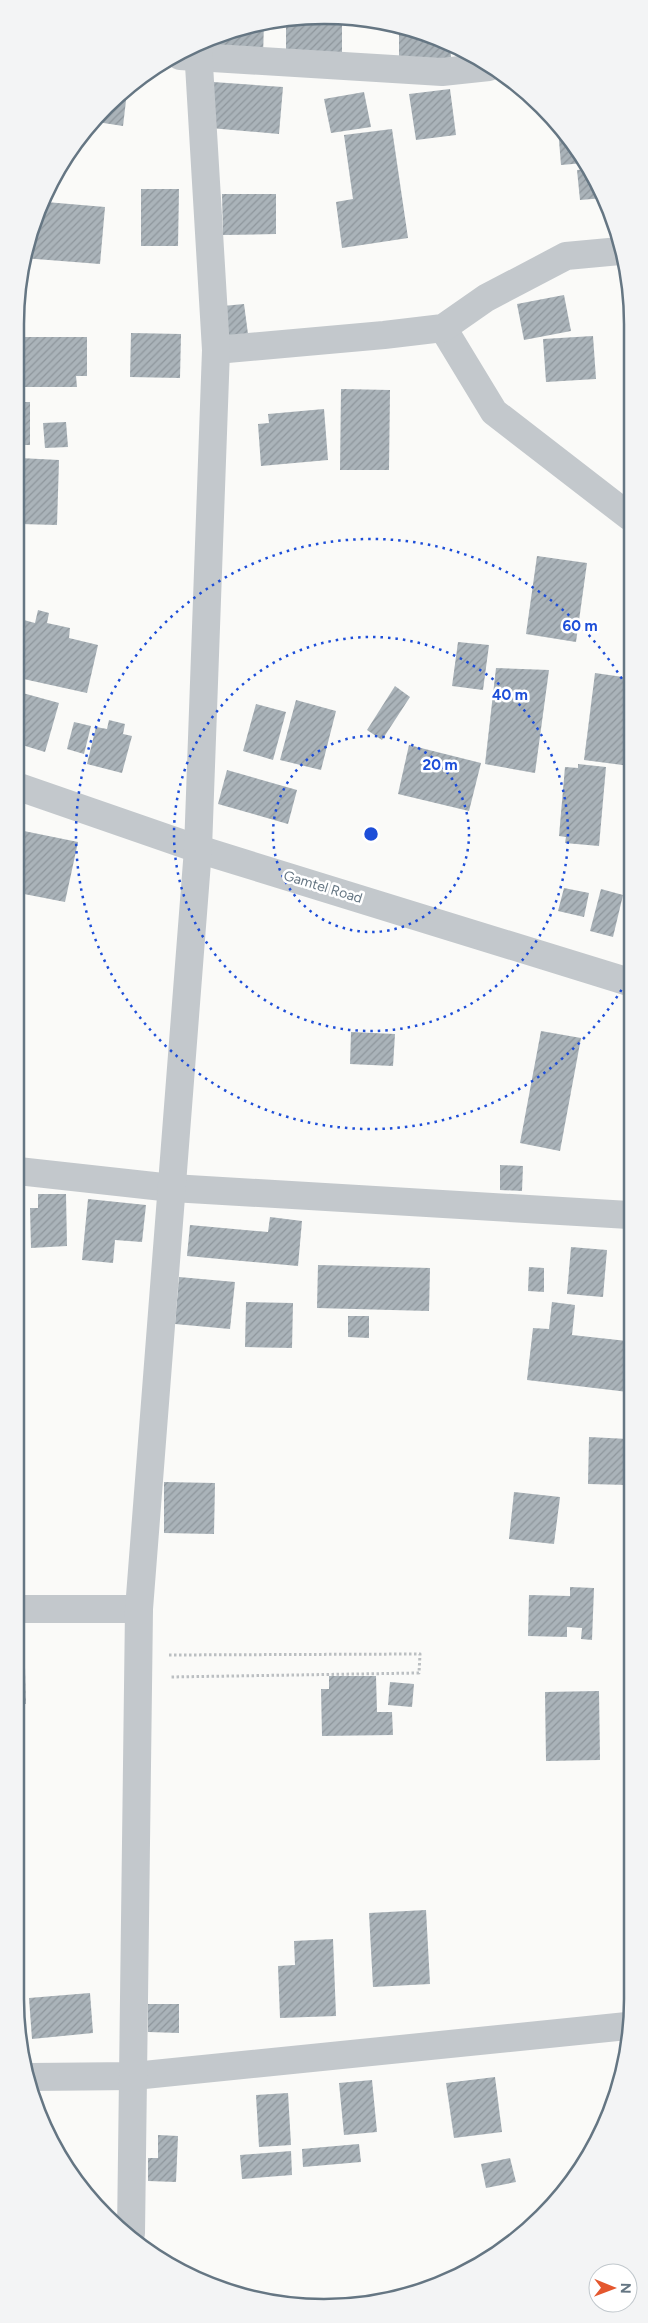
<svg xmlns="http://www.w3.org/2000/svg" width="648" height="2323" viewBox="0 0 648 2323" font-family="Figtree,sans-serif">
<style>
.building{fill:url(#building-hatch)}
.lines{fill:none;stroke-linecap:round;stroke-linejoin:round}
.path{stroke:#bbbfc2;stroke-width:3;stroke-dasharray:2.5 2.5;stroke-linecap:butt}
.minor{stroke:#c3c8cc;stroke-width:28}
.ring{fill:none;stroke:#1d4ed8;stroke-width:2.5;stroke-dasharray:2.5 5}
.labels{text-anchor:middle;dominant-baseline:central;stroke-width:5;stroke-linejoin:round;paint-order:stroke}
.street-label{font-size:14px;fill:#657683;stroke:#fff}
.rim{fill:none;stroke:#657683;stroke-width:2.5}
.centre{fill:#1d4ed8;stroke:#fff;stroke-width:2.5}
.ring-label{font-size:15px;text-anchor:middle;font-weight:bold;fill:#1d4ed8;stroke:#fff;stroke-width:5;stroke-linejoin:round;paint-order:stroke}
</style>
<defs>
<pattern id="building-hatch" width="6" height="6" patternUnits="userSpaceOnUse" patternTransform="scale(1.25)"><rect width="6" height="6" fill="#aab3b9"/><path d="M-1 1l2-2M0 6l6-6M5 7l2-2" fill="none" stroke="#8e969c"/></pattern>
</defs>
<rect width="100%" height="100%" fill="#fafaf8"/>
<g class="building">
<path d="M264,21l-1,36 -48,-2 1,-14z"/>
<path d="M286,21h56v40l-56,-1z"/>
<path d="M399,26l51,17 1,15 -52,1z"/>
<path d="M213,82l70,5 -4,47 -69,-6z"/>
<path d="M450,89l6,46 -40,5 -7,-46z"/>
<path d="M127,92l-4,34 -26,-4z"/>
<path d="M364,92l7,35 -40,6 -7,-34z"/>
<path d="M558,128l11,14 15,21 -23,2z"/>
<path d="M392,129l16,109 -66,10 -6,-46 17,-3 -9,-64z"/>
<path d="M588,169l13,19 3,10 -24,2 -3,-30z"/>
<path d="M141,189h38l-1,57h-37z"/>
<path d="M222,194h54v40l-53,1z"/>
<path d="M46,202l59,5 -5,57 -77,-6z"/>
<path d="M564,295l7,36 -47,9 -7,-36z"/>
<path d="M244,304l4,30 -22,2 -3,-30z"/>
<path d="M131,333l50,1 -1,44 -50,-1z"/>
<path d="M593,336l3,43 -50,3 -3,-43z"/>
<path d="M21,337h66v39h-11l1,11h-57z"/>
<path d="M341,389l49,1 -1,80h-49z"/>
<rect x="20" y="402" width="10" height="43"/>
<path d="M324,409l4,51 -67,6 -3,-42 11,-1 -1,-9z"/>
<path d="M66,422l2,25 -23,1 -2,-25z"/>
<path d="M20,458l39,2 -2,65 -37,-1z"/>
<path d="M537,556l50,7 -11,79 -50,-8z"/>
<path d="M38,610l11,3 -2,10 23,5 -1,10 29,7 -11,48 -68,-15 1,-59 15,4z"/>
<path d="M458,642l31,3 -6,45 -31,-4z"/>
<path d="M496,668l53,2 -14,103 -50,-9z"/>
<path d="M595,673l35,5v88l-46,-6z"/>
<path d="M395,686l15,11 -28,43 -15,-10z"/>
<path d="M19,692l40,11 -14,49 -26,-8z"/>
<path d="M296,700l40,11 -15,59 -41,-10z"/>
<path d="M256,704l30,8 -13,48 -30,-9z"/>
<path d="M109,720l16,4 -2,10 9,2 -10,37 -35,-9 9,-37 11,2z"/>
<path d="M74,722l17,4 -7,28 -17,-5z"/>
<path d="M409,745l72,18 -12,48 -71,-17z"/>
<path d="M578,764l28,3 -7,79 -34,-3 1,-6 -7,-1 6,-69 13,1z"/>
<path d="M227,770l70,20 -9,34 -70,-20z"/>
<path d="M19,830l59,12 -13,60 -46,-9z"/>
<path d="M564,888l25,5 -5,24 -26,-6z"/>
<path d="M601,889l22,6 -10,42 -23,-6z"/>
<path d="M19,898l6,1 -2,22h-4z"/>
<path d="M541,1031l40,7 -21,113 -40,-8z"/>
<path d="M351,1032l44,2 -2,32 -43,-2z"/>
<path d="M500,1165l23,1 -1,25 -22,-1z"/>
<path d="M38,1194h28l1,52 -36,2 -1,-40h8z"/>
<path d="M88,1199l58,6 -4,37 -27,-2 -2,23 -31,-3z"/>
<path d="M270,1217l32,4 -4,45 -111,-10 3,-31 78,7z"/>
<path d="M571,1247l36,3 -4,47 -36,-3z"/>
<path d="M318,1265l112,3 -1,43 -112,-3z"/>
<path d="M529,1267l15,1v24l-16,-1z"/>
<path d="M179,1277l56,5 -5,47 -55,-5z"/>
<path d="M246,1302l47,1 -1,45 -47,-1z"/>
<path d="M552,1302l23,3 -3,30 55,6 1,51 -101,-12 6,-52 16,1z"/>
<path d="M348,1316h21v22l-21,-1z"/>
<path d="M589,1437l39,2v46l-40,-1z"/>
<path d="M164,1482l51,1 -1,51 -50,-1z"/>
<path d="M514,1492l46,5 -6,47 -45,-5z"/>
<path d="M570,1587l24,1 -2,52 -11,-1 1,-11 -15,-1v10l-39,-1 1,-41 41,1z"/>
<path d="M16,1631h8l2,73h-10z"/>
<path d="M329,1676h47l1,36h15l1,23 -71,1 -1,-47h8z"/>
<path d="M390,1682l24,2 -2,23 -24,-2z"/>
<path d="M599,1691l1,69 -54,1 -1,-69z"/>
<path d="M426,1910l4,74 -57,3 -4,-74z"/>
<path d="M333,1939l3,77 -56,2 -2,-52 17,-1 -1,-24z"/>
<path d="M90,1993l3,40 -61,6 -3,-41z"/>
<path d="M148,2004h31v29l-31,-1z"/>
<path d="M495,2077l7,55 -48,6 -8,-55z"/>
<path d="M372,2080l5,52 -33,3 -5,-52z"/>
<path d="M288,2093l3,52 -32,2 -3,-52z"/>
<path d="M158,2135l20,1 -2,46 -28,-1v-23h10z"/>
<path d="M359,2144l2,18 -58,5 -1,-18z"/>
<path d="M291,2151l1,24 -50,4 -2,-24z"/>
<path d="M510,2158l6,24 -30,6 -5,-24z"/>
</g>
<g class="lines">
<path class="path" d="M169,1655l251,-1 -1,19 -249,4"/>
<g class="minor">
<path d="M180,56l262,16 47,-5"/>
<path d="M443,328l51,84 136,105"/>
<path d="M216,350l168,-15 59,-7 43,-30 80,-42 54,-5"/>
<path d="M19,787l179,62 431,133"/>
<path d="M18,1171l154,17 457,27"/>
<path d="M16,1609h123"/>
<path d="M30,2077l104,-1 493,-50"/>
<path d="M131,2233l8,-624 59,-760 18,-499 -18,-302"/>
</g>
</g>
<g class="ring">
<circle cx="371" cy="834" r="98"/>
<circle cx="371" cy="834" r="197"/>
<path d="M629 977A295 295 0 1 1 629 691"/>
</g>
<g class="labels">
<g class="street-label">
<text transform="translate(323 887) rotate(17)">Gamtel Road</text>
</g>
</g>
<path d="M0 0H648V2323H0ZM324 24H324A300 300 0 0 1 624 324V1999A300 300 0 0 1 324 2299H324A300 300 0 0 1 24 1999V324A300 300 0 0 1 324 24Z" fill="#f3f4f5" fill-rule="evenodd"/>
<path class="rim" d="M324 24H324A300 300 0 0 1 624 324V1999A300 300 0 0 1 324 2299H324A300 300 0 0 1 24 1999V324A300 300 0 0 1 324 24Z"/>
<circle cx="371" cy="834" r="8" class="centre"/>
<g class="ring-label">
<text x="580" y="631">60 m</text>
<text x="510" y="700">40 m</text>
<text x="440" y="770">20 m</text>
</g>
<g transform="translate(613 2288) rotate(91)"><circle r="24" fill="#ffffff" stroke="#c1c8cd"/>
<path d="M0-4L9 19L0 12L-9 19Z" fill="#e4572e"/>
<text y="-8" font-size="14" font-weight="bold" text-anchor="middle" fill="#657683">N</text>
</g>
</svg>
